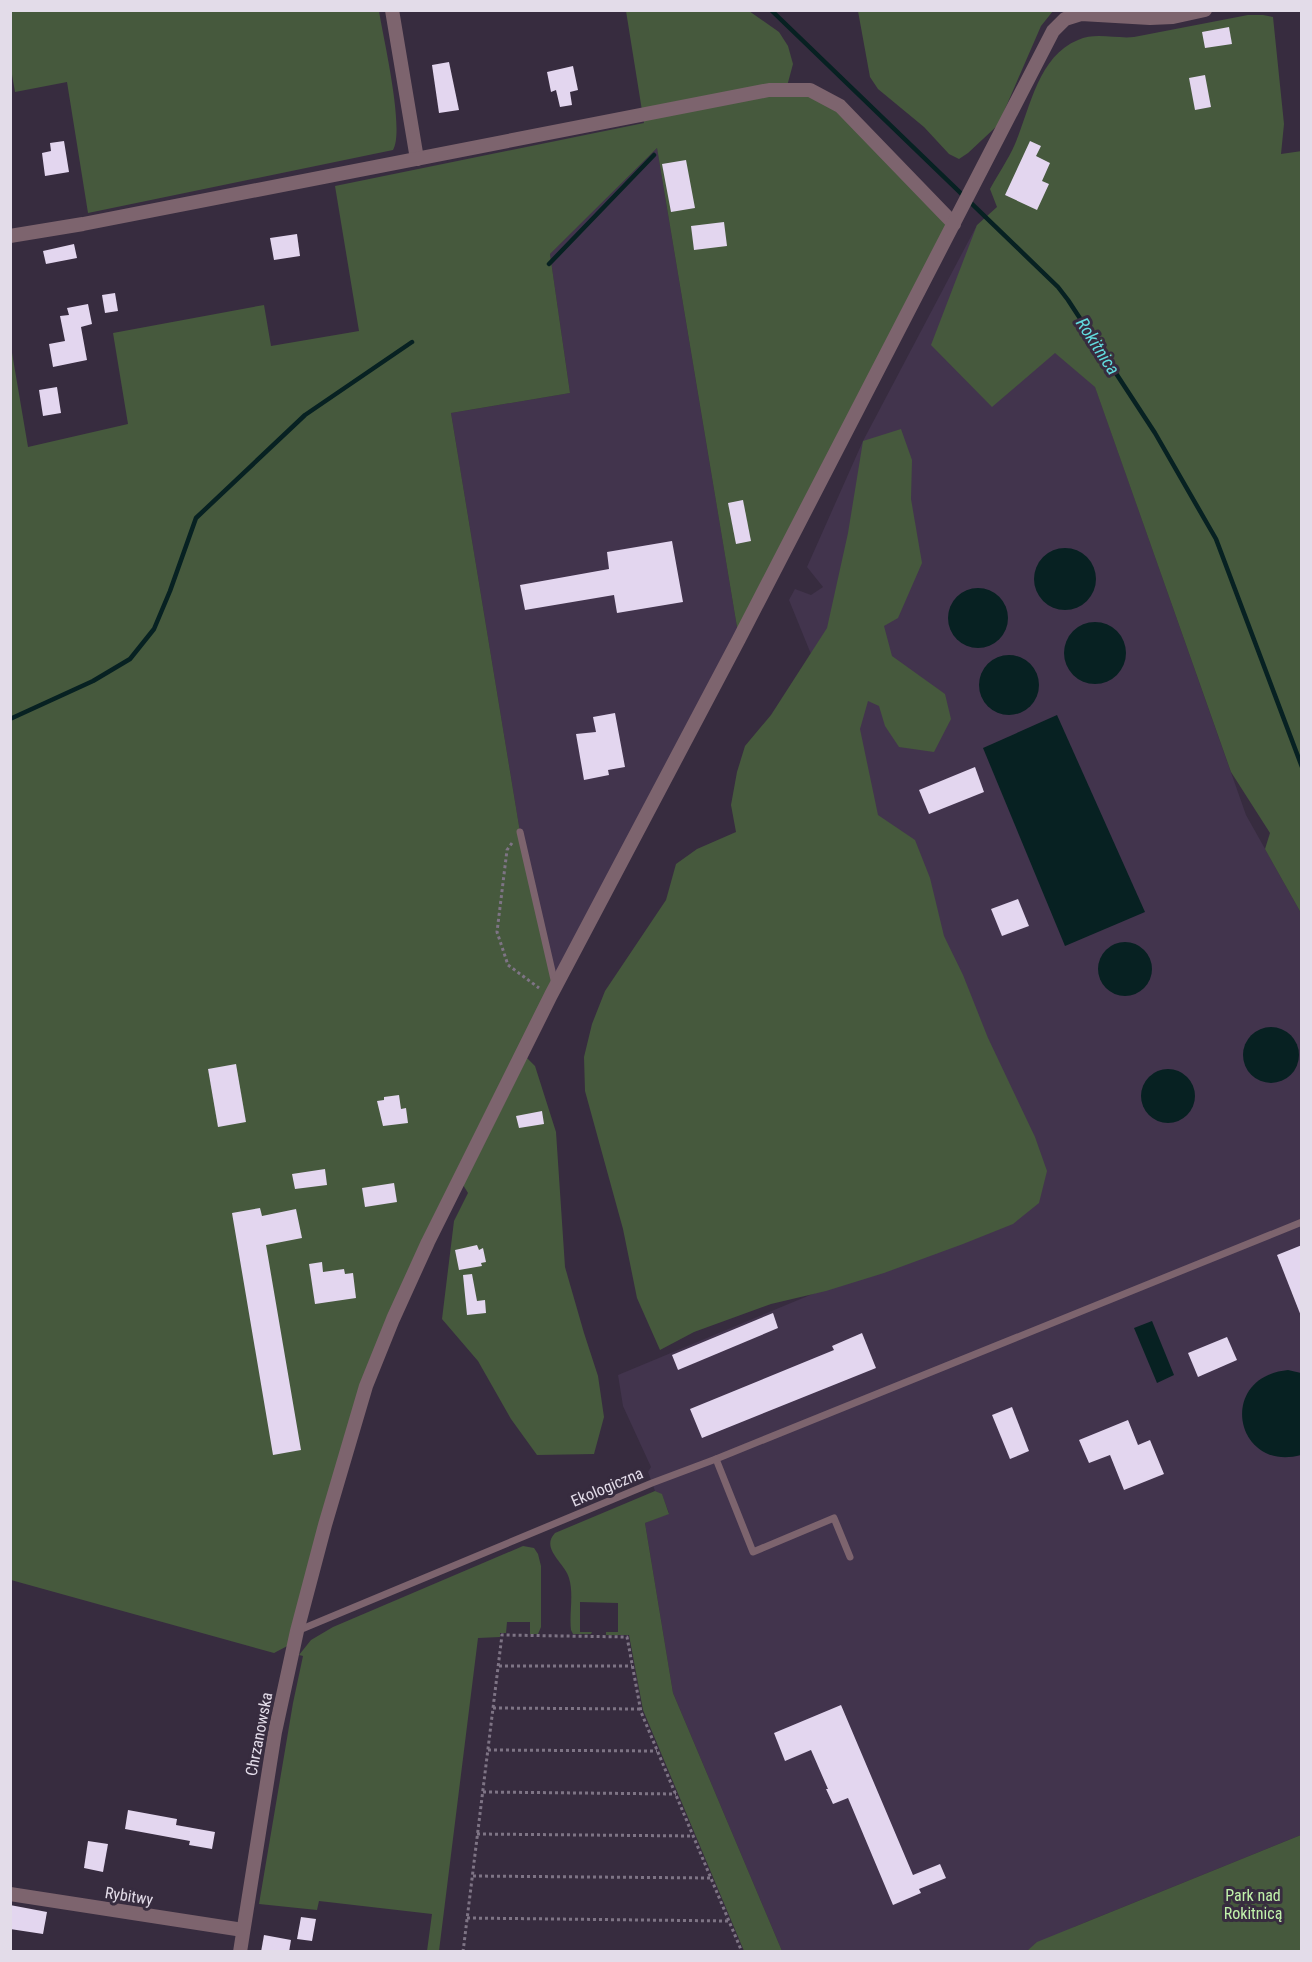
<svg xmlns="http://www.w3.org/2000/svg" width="1312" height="1962" viewBox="0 0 1312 1962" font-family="'Roboto Condensed',sans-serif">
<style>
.built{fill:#42344d}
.green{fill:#46593d}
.water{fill:#072122}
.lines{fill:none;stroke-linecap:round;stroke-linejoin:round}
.stream{stroke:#072122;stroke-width:4.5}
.building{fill:#e3d6ef}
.path{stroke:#7e7485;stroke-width:3;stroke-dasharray:3 3;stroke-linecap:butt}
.service{stroke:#7d646e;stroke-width:7}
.minor{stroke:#7d646e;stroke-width:14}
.labels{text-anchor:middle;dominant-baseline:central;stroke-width:6;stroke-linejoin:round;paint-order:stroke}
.street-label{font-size:16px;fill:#e3dce9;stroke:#372c3f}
.park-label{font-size:16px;fill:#c1f2ab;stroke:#372c3f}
.water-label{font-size:18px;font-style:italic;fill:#62dbde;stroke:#372c3f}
</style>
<rect width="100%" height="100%" fill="#372c3f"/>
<g class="built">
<path d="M657,148l82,491 -184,347 -35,-154 -69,-419 119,-20 -20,-139z"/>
<path d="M977,225l95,96 174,494 55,98v922l-227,92 -42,24h-250l-109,-258 -28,-170 24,-10 -7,-18 -7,-4 -7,-19 3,-5 -28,-61 -5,-31 416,-173 -245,-602 6,-11 16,6 12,-8 -16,-20 56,-126z"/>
</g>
<g class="green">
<path d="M10,11h369c4,26 26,119 14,139l-305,63 -21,-131 -52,10 -5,-29z"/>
<path d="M626,11h123l30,21 9,14 5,18 -7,26 54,16 114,118 -215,415 -82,-491 -107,106 20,139 -119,20 69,419 35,154 -33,67 13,13 21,66 9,135 19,66 14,43 6,41 -10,37 -57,1 -26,-36 -33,-58 -36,-42 12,-98 14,-28 -8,-13 -67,139 -98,323 -21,11 -263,-73 -1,-1239 18,106 100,-23 -15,-91 151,-28 7,41 88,-15 -24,-145 309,-63z"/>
<path d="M858,11h195l-12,15 -43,99 -30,28 -9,6 -10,-5 -25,-27 -46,-38 -8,-12z"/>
<path d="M1248,15h15l10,2 11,107 -3,30 21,-3 -1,762 -36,-64 5,-16 -39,-61 -136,-385 -40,-34 -63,54 -61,-62 46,-120 20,-18 -7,-18c8,-15 18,-29 25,-45 15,-35 23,-88 63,-104 17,-8 38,-1 56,-3z"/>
<path d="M901,429l11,31 -1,39 11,64 -24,55 -14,8 8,30 53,38 6,25 -17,33 -35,-5 -14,-21 -6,-20 -11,-5 -8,28 18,86 37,25 15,38 14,58 19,39 25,63 47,99 12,34 -8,32 -26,21 -50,20 -79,29 -58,18 -55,13 -77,28 -34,18 -23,-52 -14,-69 -38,-138 -1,-34 8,-33 13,-33 61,-91 10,-36 21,-15 39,-17 -5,-27 6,-33 8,-26 26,-31 56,-87 21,-95 15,-92z"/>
<path d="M655,1491l7,3 7,20 -24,9 28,170 109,258h-38l-101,-241 -14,-75h-23v-3h12v-29l-38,-1v30h12l-1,2h-18l-2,-4c-2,-16 3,-36 -2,-52 -4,-15 -29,-29 -14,-45z"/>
<path d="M523,1546l11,2 4,6 3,12v61l-3,7h-8v-12h-23l-1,11h-6v4l-22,1 -39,313h-12l5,-37 -113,-13 -2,9 -58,-6 34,-201 10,-47 -4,-1 12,-15 22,-13z"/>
<path d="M1301,1835v116h-274l10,-9z"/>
</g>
<g class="water">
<circle cx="1065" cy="579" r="31"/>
<circle cx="978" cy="618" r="30"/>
<circle cx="1095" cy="653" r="31"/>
<circle cx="1009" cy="685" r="30"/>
<path d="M1057,715l88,197 -80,34 -82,-198z"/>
<circle cx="1125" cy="969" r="27"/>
<circle cx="1271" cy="1055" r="28"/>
<circle cx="1168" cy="1096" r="27"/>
<path d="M1152,1321l22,54 -17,8 -23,-55z"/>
<path d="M1288,1370l13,3v82c-66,18 -85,-78 -13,-85z"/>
</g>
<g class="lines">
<g class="stream">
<path d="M771,10l287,277 10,13 87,133 61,106 86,228"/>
<path d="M549,264l105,-109"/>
<path d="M10,719l83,-38 37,-22 24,-30 16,-38 26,-73 109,-103 107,-73"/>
</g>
</g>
<g class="building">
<path d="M1229,27l3,17 -27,4 -3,-16z"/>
<path d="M449,62l10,48 -20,3 -7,-48z"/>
<path d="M573,66l5,24 -8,2 2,13 -12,2 -4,-17 -5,2 -4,-20z"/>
<path d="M1205,75l6,32 -16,3 -6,-32z"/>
<path d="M64,141l5,31 -24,4 -3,-23 9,-2 -1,-8z"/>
<path d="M1030,141l11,5 -5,10 14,7 -8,18 7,3 -12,26 -32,-15z"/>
<path d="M686,160l9,48 -24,4 -9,-48z"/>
<path d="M724,222l3,24 -33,4 -3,-24z"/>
<path d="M297,234l3,22 -26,4 -4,-22z"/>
<path d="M74,244l3,14 -31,6 -3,-13z"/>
<path d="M115,293l3,18 -13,2 -3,-18z"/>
<path d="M88,304l4,20 -11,3 6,33 -34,7 -4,-23 16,-3 -5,-25 9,-1 -2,-7z"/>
<path d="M57,387l4,26 -18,3 -4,-26z"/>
<path d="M743,500l8,41 -15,3 -8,-41z"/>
<path d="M672,541l11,61 -66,11 -3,-18 -89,15 -5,-25 89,-16 -2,-17z"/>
<path d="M615,713l10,54 -17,3 1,5 -25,5 -8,-46 20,-2 -3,-15z"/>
<path d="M975,767l9,25 -55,22 -10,-24z"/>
<path d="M1018,899l11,27 -27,10 -11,-27z"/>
<path d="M236,1064l10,58 -28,5 -10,-58z"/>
<path d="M399,1095l2,14 5,-1 2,15 -25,3 -6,-25 7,-1v-3z"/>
<path d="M542,1111l2,13 -25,4 -3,-12z"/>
<path d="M325,1169l2,16 -32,4 -3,-15z"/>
<path d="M394,1183l3,19 -32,5 -3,-19z"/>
<path d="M260,1208l2,8 34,-7 6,29 -36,7 35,205 -28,5 -41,-242z"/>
<path d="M477,1245l2,5 4,-2 3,14 -5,1 1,3 -23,4 -4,-20z"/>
<path d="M1302,1245v70l-1,1 -24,-61z"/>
<path d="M322,1262l1,10 21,-3 1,5 8,-1 3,25 -41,6 -6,-40z"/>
<path d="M472,1274l5,27 8,-1 1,13 -19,2 -4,-40z"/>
<path d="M773,1313l5,15 -100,42 -6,-15z"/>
<path d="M862,1333l14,35 -174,70 -12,-29 144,-59 -2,-4z"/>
<path d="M1227,1337l10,23 -39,17 -10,-24z"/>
<path d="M1012,1407l17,44 -19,8 -18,-44z"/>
<path d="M1128,1420l10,25 12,-5 14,34 -40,16 -14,-35 -21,8 -10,-23z"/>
<path d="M841,1705l72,170 27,-11 6,14 -27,11 2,4 -28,12 -45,-107 -15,6 -7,-15h2l-17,-39 -26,11 -11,-28z"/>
<path d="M128,1810l49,9 -1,6 39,7 -3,17 -23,-4 1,-4 -65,-12z"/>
<path d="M88,1841l20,3 -5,28 -19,-4z"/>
<path d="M10,1905l37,7 -4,22 -33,-5z"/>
<path d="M301,1917l15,2 -4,22 -15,-2z"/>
<path d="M264,1935l27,5 -2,12h-28z"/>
</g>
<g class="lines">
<g class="path">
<path d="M512,843l-5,7 -10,82 11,33 31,23"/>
<path d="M499,1666h133"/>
<path d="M493,1708l147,1"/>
<path d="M488,1750l169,1"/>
<path d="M483,1792l193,2"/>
<path d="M477,1834l216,2"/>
<path d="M473,1876l238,2"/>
<path d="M467,1918l262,3"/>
<path d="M463,1952l39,-317 125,2 14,75 101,240"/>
</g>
<g class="service">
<path d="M520,832l35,152"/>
<path d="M716,1459l586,-237"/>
<path d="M297,1631l355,-148 64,-24 37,93 81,-34 16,39"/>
</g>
<g class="minor">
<path d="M392,10l25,149"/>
<path d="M10,236l73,-12 686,-134h41l30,16 114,118"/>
<path d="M10,1894l233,36"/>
<path d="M240,1952l35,-220 22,-101 28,-106 41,-139 27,-67 35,-77 123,-247 188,-356 314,-608 12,-12 16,-5 69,4 23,-1 32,-7"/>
</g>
</g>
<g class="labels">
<g class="street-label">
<text transform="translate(607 1487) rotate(-23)">Ekologiczna</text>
<text transform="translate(259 1734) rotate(-79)">Chrzanowska</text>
<text transform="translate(129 1896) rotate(9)">Rybitwy</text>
</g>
<g class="park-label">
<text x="1253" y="1895">Park nad<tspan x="1253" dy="18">Rokitnicą</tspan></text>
</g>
<g class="water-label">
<text transform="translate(1098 346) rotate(57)">Rokitnica</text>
</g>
</g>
<rect width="1312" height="1962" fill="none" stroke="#e3dce9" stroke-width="24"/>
</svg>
